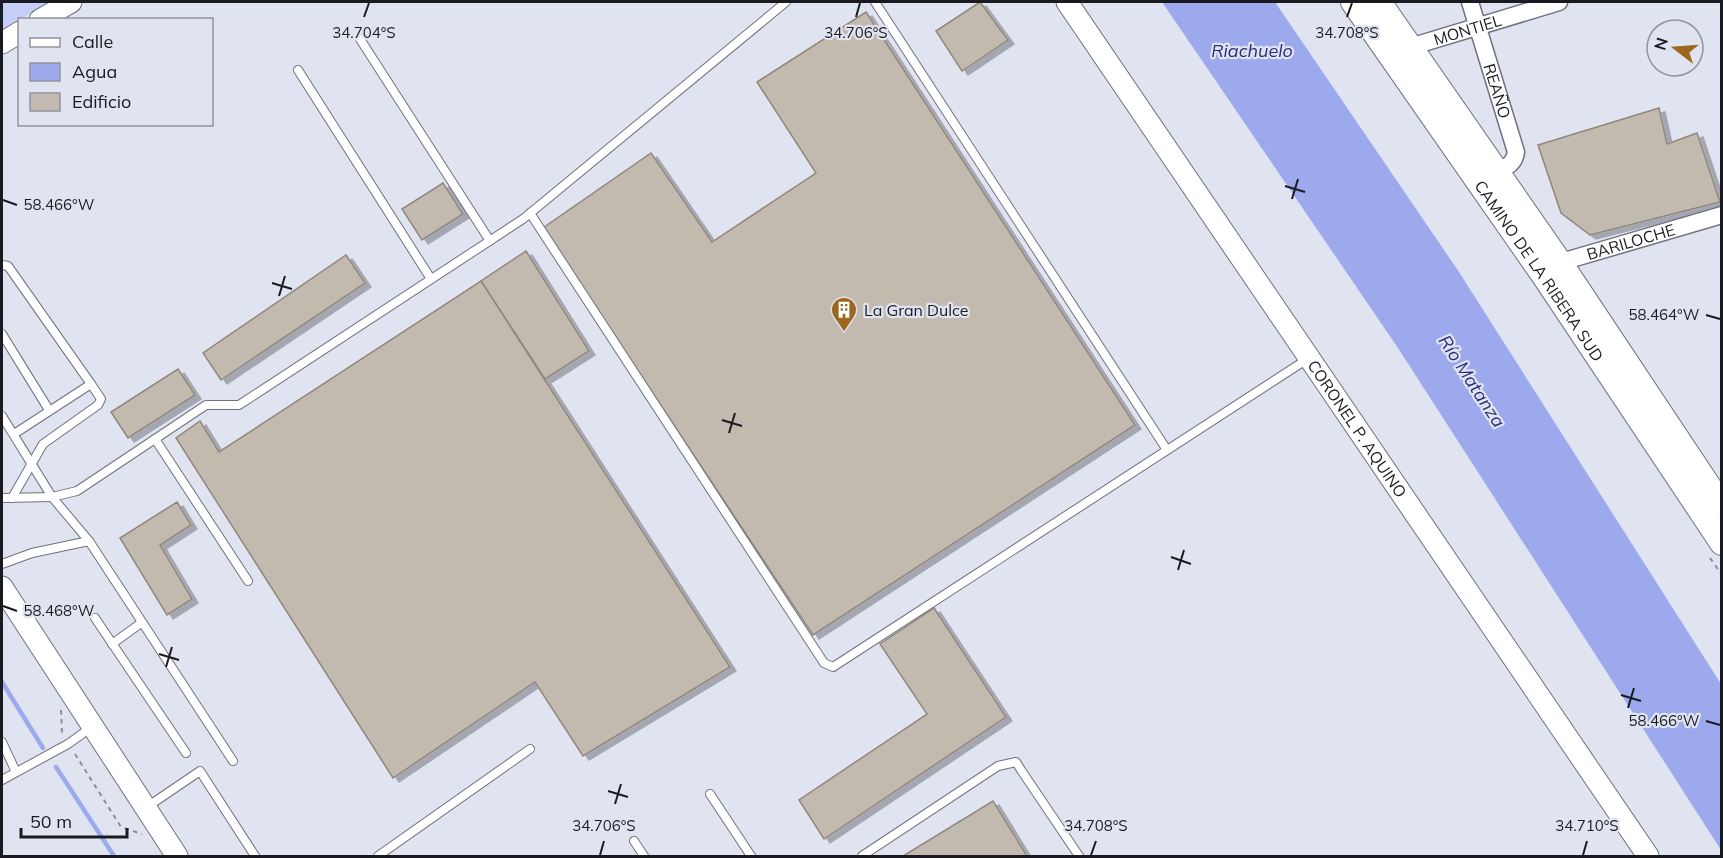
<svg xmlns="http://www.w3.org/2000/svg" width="1723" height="858" viewBox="0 0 1723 858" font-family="Mulish,sans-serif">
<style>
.green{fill:#c5cef7}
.water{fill:#9caaed}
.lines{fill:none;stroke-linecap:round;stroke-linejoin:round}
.stream{stroke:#9caaed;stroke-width:4.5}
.building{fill:#c2b9af;stroke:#90877d;stroke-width:1.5;filter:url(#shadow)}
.service-casing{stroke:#6f727e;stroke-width:10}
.minor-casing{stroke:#6f727e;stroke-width:19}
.tertiary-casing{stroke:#6f727e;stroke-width:23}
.secondary-casing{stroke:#6f727e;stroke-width:26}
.path{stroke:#8b8e98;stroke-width:2;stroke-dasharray:4.5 4.5;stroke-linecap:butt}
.service{stroke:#fff;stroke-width:8}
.minor{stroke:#fff;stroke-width:16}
.tertiary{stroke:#fff;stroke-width:21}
.secondary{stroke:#fff;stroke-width:24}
.ticks{fill:none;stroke:#1a1b20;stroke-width:2}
.labels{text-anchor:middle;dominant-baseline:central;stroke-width:4.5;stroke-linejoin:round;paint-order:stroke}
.street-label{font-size:16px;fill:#1a1b20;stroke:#e0e4f1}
.poi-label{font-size:16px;fill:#1a1b20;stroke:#e0e4f1;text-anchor:start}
.water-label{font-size:18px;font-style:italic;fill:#282d79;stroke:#e0e4f1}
.ticks-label{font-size:15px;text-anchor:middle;fill:#1a1b20;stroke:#e0e4f1;stroke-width:4.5;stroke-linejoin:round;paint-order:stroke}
</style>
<defs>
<filter id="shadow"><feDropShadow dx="6" dy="4" stdDeviation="0" flood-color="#0004"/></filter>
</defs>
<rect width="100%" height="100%" fill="#e0e4f1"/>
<path class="green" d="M2,2h47l-47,28z"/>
<path class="water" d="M1162,2h113l184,270 262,412v166l-323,-502z"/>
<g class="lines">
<g class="stream">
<path d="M2,682l41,66"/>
<path d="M56,767l58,89"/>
</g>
</g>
<g class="building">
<path d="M980,2l28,38 -46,31 -26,-40z"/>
<path d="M866,12l269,413 -322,210 -270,-407 108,-75 61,89 104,-69 -59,-91z"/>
<path d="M1659,108l8,36 30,-11 23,69 -130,33 -29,-22 -23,-68z"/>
<path d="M443,183l20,31 -41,26 -20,-31z"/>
<path d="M526,251l63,100 -44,28 -64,-98z"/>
<path d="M346,255l19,28 -144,97 -18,-27z"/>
<path d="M481,281l249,386 -147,89 -48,-74 -142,96 -217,-340 24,-17 19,31z"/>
<path d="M178,369l17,26 -67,43 -17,-26z"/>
<path d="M177,502l14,23 -31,20 32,54 -25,16 -47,-77z"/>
<path d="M934,608l72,109 -182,122 -25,-39 128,-86 -47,-70z"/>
<path d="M993,801l34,55h-124z"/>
</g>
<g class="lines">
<defs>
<g id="service">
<path d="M875,2l292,448"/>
<path d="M360,39l130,202"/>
<path d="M298,70l133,209"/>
<path d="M530,213l294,450 9,4 476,-309"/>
<path d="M2,265l6,1 83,118 -77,50"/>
<path d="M2,334l47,76"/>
<path d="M2,416l50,81 37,44"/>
<path d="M155,439l93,142"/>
<path d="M2,498l50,-1 25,-6 129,-86h33l284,-186 263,-217"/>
<path d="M12,498l31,-54 55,-39 3,-6 -10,-15"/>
<path d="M2,564l30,-11 57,-12 144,220"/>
<path d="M95,618l91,135"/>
<path d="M112,644l29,-21"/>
<path d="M2,742l14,30"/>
<path d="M2,780l66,-36 25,-18"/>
<path d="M710,794l41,62"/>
<path d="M147,807l53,-36 55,85"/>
<path d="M634,841l10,15"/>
<path d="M378,856l152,-107"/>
<path d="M862,856l136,-90 18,-4 5,8 58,86"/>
</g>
<g id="minor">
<path id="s1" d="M1470,2l46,150c-2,13 -10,15 -20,20"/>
<path id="s2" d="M1410,47l149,-45"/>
<path id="s3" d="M1554,269l14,-9 154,-45"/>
</g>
<g id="tertiary">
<path id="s4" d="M1067,2l581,854"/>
<path d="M40,20l31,-18"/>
<path d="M2,43l18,-11"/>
<path d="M2,587l175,269"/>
</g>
<g id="secondary">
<path id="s5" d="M1353,2l191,274 178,267"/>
<path d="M1379,2l182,262 161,242"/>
</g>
</defs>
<use href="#service" class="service-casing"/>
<use href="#minor" class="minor-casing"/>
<use href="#tertiary" class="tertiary-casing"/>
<use href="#secondary" class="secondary-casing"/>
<g class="path">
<path d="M1710,558l12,17"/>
<path d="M61,710l1,24"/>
<path d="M75,754l46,73 21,7"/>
</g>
<use href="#service" class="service"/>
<use href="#minor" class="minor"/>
<use href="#tertiary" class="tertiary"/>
<use href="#secondary" class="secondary"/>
</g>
<path class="ticks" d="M364,17l5,-14M856,17l4,-14M1347,17l5,-14M1285,186l20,6M1292,199l6,-20M3,200l14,5M272,283l20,6M279,296l6,-20M1706,315l14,4M722,420l20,6M729,433l6,-20M1171,557l20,7M1178,570l6,-20M3,606l14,5M159,654l20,6M166,667l6,-20M1621,695l20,6M1628,708l6,-20M1706,721l14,4M608,791l20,6M615,804l6,-20M600,855l4,-14M1091,855l5,-14M1583,855l4,-14"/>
<defs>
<symbol id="building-pin" viewBox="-11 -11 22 30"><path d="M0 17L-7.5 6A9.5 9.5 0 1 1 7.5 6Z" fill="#9c681f" stroke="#e0e4f1"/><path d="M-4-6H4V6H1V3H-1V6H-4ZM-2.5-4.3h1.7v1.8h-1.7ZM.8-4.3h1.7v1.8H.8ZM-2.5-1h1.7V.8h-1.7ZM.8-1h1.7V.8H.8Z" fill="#fff"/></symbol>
</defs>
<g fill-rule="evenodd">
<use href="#building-pin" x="829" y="295" width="30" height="40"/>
</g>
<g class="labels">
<g class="street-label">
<text stroke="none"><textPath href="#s2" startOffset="60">MONTIEL</textPath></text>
<text stroke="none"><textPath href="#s1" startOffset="93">REAÑO</textPath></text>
<text stroke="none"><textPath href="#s3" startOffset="82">BARILOCHE</textPath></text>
<text stroke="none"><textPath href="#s5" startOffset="327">CAMINO DE LA RIBERA SUD</textPath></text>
<text stroke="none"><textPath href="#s4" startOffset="516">CORONEL P. AQUINO</textPath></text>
</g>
<g class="poi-label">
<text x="864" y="310">La Gran Dulce</text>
</g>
<g class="water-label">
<text x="1252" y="50">Riachuelo</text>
<text transform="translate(1472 381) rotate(57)">Río Matanza</text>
</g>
</g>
<g class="ticks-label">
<text x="364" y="38">34.704°S</text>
<text x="856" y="38">34.706°S</text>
<text x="1347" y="38">34.708°S</text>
<text x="59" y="210">58.466°W</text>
<text x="1664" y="320">58.464°W</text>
<text x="59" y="616">58.468°W</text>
<text x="1664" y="726">58.466°W</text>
<text x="604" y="831">34.706°S</text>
<text x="1096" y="831">34.708°S</text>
<text x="1587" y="831">34.710°S</text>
</g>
<rect width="1723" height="858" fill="none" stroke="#1a1b20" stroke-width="6"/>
<rect x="18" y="18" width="195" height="108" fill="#e0e4f1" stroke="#91949d" stroke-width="1.5"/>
<rect x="30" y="38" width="30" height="9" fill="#ffffff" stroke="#91949d" stroke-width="1.5"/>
<text x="72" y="48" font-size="18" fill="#1a1b20">Calle</text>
<rect x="30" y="63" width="30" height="18" fill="#9caaed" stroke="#91949d" stroke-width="1.5"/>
<text x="72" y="78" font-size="18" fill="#1a1b20">Agua</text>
<rect x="30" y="93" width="30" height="18" fill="#c2b9af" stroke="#91949d" stroke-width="1.5"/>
<text x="72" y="108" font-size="18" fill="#1a1b20">Edificio</text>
<g transform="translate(1675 48) rotate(287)"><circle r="28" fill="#e0e4f1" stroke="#91949d" stroke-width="1.5"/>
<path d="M0-4.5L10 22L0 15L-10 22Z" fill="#9c681f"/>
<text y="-9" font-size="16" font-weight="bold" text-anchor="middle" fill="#1a1b20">N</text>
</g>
<path d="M21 828v9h106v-9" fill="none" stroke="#1a1b20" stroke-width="3"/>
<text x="30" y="828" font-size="18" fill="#1a1b20" stroke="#e0e4f1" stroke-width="4.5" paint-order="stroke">50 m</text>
</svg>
